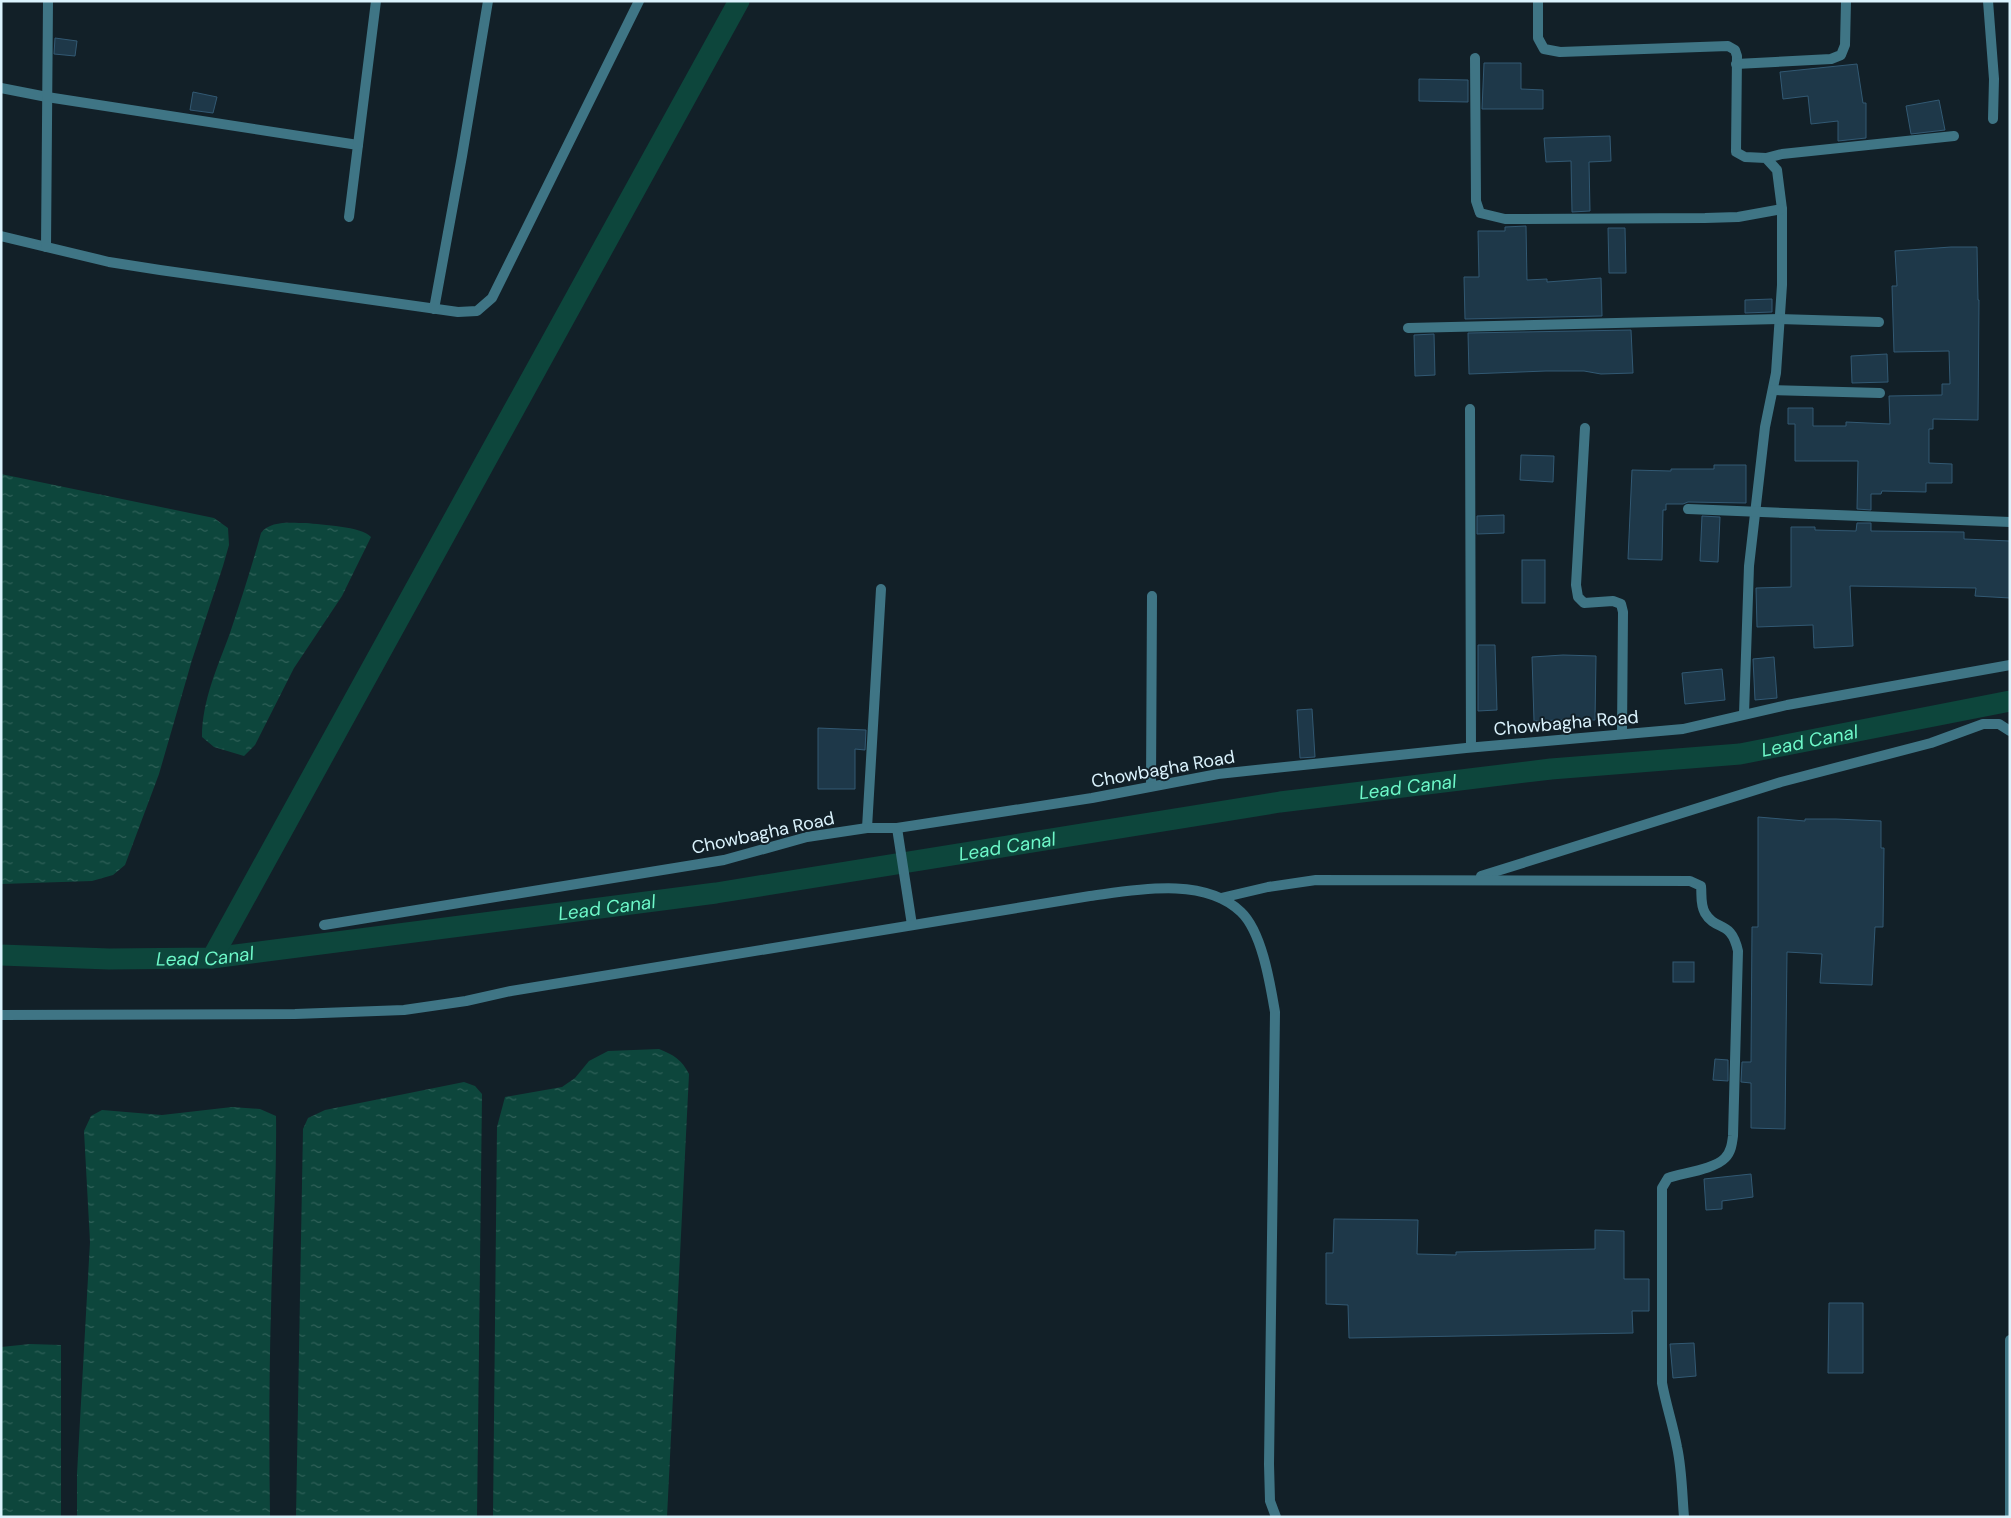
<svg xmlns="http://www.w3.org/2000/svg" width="2011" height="1518" viewBox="0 0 2011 1518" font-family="'DM Sans',sans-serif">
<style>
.water{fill:url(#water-ripples)}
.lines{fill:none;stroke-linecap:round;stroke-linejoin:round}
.canal{stroke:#0d463c;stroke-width:21}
.building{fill:#1e3849;stroke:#325973}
.street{stroke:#3f7585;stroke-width:10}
.labels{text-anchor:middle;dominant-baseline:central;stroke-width:4;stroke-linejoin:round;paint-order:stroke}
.street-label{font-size:18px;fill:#dbf3fd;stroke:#122028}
.water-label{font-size:19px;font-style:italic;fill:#6ef8c9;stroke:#122028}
</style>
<defs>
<pattern id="water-ripples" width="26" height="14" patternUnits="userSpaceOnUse" patternTransform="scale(1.25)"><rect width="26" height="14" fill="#0d463c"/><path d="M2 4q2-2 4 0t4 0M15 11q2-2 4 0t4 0" fill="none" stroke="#306159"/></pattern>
</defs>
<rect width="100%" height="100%" fill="#122028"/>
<g class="water">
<path d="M1,474l213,44 14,10 1,17 -6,21 -31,94 -33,114 -34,91 -12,10 -21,6 -91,3z"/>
<path d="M306,523c16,2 55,3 65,14l-29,59 -48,72 -39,77 -11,11 -30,-9 -12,-10c0,-37 16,-71 28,-104 11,-33 22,-67 31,-100 9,-13 31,-10 45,-10z"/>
<path d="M659,1049c15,6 23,11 30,25l-22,443h-174l4,-390 8,-30 57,-10 13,-9 14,-17 19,-10z"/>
<path d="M464,1082l11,4 7,8 -5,423h-181l7,-388 5,-11 17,-8z"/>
<path d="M232,1107l28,2 16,7c1,65 -4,130 -5,194 -2,69 -2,138 -1,207h-193v-43l13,-232 -6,-111 7,-15 11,-6 60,5z"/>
<path d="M30,1344l31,1v172h-60v-170z"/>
</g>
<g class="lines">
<g class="canal">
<path id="s1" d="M1,955l108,4 103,-1 504,-65 564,-91 271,-33 189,-15 270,-53"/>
<path d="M212,958l527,-957"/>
</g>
</g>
<g class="building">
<path d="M55,38l22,3 -2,15 -21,-2z"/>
<path d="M1484,63h37v26l22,1v19h-61z"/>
<path d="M1857,64l6,39h3v35l-28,3v-20l-27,3 -3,-28 -25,3 -3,-27z"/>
<path d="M1419,79l49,1v22l-49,-1z"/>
<path d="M193,92l24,5 -4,16 -23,-3z"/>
<path d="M1939,100l6,30 -34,4 -5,-28z"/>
<path d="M1610,136l1,25 -22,1 1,49 -18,1 -1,-51 -25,1 -2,-24z"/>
<path d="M1526,226l1,54 20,-1v3l54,-4 1,38 -137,3 -1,-42h15l-1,-46h27v-4z"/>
<path d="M1608,228h17l1,45h-17z"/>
<path d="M1951,247h26l1,53h1l-1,120 -45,-1v10h-4v34l23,1v19h-26v9l-44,-1 -1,3h-10v16l-14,-1 1,-48h-63v-37h-7v-16h25v18h33v-4l44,2 -1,-28 53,-1v-11h8l-1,-33 -55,1 -2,-66h5l-2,-35z"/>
<path d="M1772,299v13l-27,1v-13z"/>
<path d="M1631,330l2,43 -32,1 -17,-3h-38l-77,3 -1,-41z"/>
<path d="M1434,334l1,41 -20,1 -1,-41z"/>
<path d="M1887,354l1,28 -36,1 -1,-27z"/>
<path d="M1521,455l33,1 -1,26 -33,-2z"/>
<path d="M1714,465h32v38l-58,-1 -5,2h-17v6h-3l-1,50 -34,-1 4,-89 39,1v-2h43z"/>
<path d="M1504,515v18l-27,1v-18z"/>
<path d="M1702,516l18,1 -2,45 -18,-1z"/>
<path d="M1857,523h14v8l93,1v7l46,2v57l-35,-2 1,-8 -126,-2 3,60 -39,2 -1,-23 -56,2 -1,-39 35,-1v-60h24v3l41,1z"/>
<rect x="1522" y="560" width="23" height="43"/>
<path d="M1478,645h17l2,65 -19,1z"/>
<path d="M1563,655l33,1 -1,64h-35l-26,1 -2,-64z"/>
<path d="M1774,657l3,41 -22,2 -2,-41z"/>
<path d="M1722,669l3,31 -40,4 -3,-31z"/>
<path d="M1312,709l3,48 -15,1 -3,-48z"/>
<path d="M818,728l48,2 -1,20 -10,-1v40h-37z"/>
<path d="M1758,817l47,4v-2h31l45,2v27h3l-1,79h-8l-3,58 -52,-2 2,-29 -35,-2 -2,177 -34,-1v-45l-10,-1 1,-20h9l1,-135h6z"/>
<rect x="1673" y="962" width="21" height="20"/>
<path d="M1715,1059l13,1v21l-15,-1z"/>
<path d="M1751,1174l2,23 -31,4v8l-16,1 -2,-31z"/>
<path d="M1334,1219l84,1 -1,34 39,1v-3l139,-3v-19l29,1v48h25v32h-17l1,22 -284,5 -1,-33 -22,-1v-51h7z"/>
<path d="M1829,1303h34v70h-35z"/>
<path d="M1694,1343l2,33 -23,2 -3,-34z"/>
</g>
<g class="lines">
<g class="street">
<path d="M1538,1v37l6,11 16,3 168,-6 7,4 2,6 -1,96 9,5 21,1 11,12 5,39v76l-6,88 -11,54 -16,139 -5,148"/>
<path d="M1988,1l6,78 -1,40"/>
<path d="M1475,58l1,143 4,12 25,6 200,-1 33,-1 44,-8"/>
<path d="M1736,64l95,-5 10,-4 4,-10 1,-44"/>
<path d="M1,88l46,9 311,48"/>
<path d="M1766,158l16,-4 172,-18"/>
<path d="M349,217l27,-216"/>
<path d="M1,236l108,26 51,8 298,42 19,-1 15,-13 147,-297"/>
<path d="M46,247l2,-246"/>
<path d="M434,309l28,-153 26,-155"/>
<path d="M1408,328l371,-9 100,3"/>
<path d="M1773,390l107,3"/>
<path d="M1470,409l1,338"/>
<path d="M1585,428l-9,157 2,12 6,6 29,-2 8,3 2,8 -1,122"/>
<path d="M1688,509l322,13"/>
<path d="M1151,786l1,-190"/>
<path d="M867,828l14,-239"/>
<path d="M897,828l15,97"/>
<path d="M1481,876l300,-94 150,-39 52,-19h16l11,7"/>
<path d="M1221,898l47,-11 48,-7 374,1 11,5c1,9 -1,18 4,27 11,19 26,6 33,38l-5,185c-1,8 -2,16 -8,22 -10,11 -42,15 -57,20l-6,10v195c4,22 11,42 15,64 5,23 5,46 7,70"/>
<path d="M324,925l400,-65 83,-23 60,-9h30l195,-30 126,-24 248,-26 217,-19 104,-24 223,-40"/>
<path d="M1,1015l294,-1 109,-4 62,-9 45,-10 579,-95c45,-6 114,-20 151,16 21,20 29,71 34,100l-6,452 1,37 6,16"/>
<path d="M2010,1517v-177"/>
</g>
</g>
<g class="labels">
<g class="street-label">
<text transform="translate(1566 723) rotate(-5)">Chowbagha Road</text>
<text transform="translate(1163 769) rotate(-10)">Chowbagha Road</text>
<text transform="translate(763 833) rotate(-12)">Chowbagha Road</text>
</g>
<g class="water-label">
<text stroke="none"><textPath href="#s1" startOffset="1824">Lead Canal</textPath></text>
<text stroke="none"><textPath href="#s1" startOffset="1419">Lead Canal</textPath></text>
<text stroke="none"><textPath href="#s1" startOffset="1014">Lead Canal</textPath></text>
<text stroke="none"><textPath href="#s1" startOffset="609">Lead Canal</textPath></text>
<text stroke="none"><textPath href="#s1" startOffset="204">Lead Canal</textPath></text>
</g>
</g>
<rect width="2011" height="1518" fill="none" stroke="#dbf3fd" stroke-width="5"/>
</svg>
